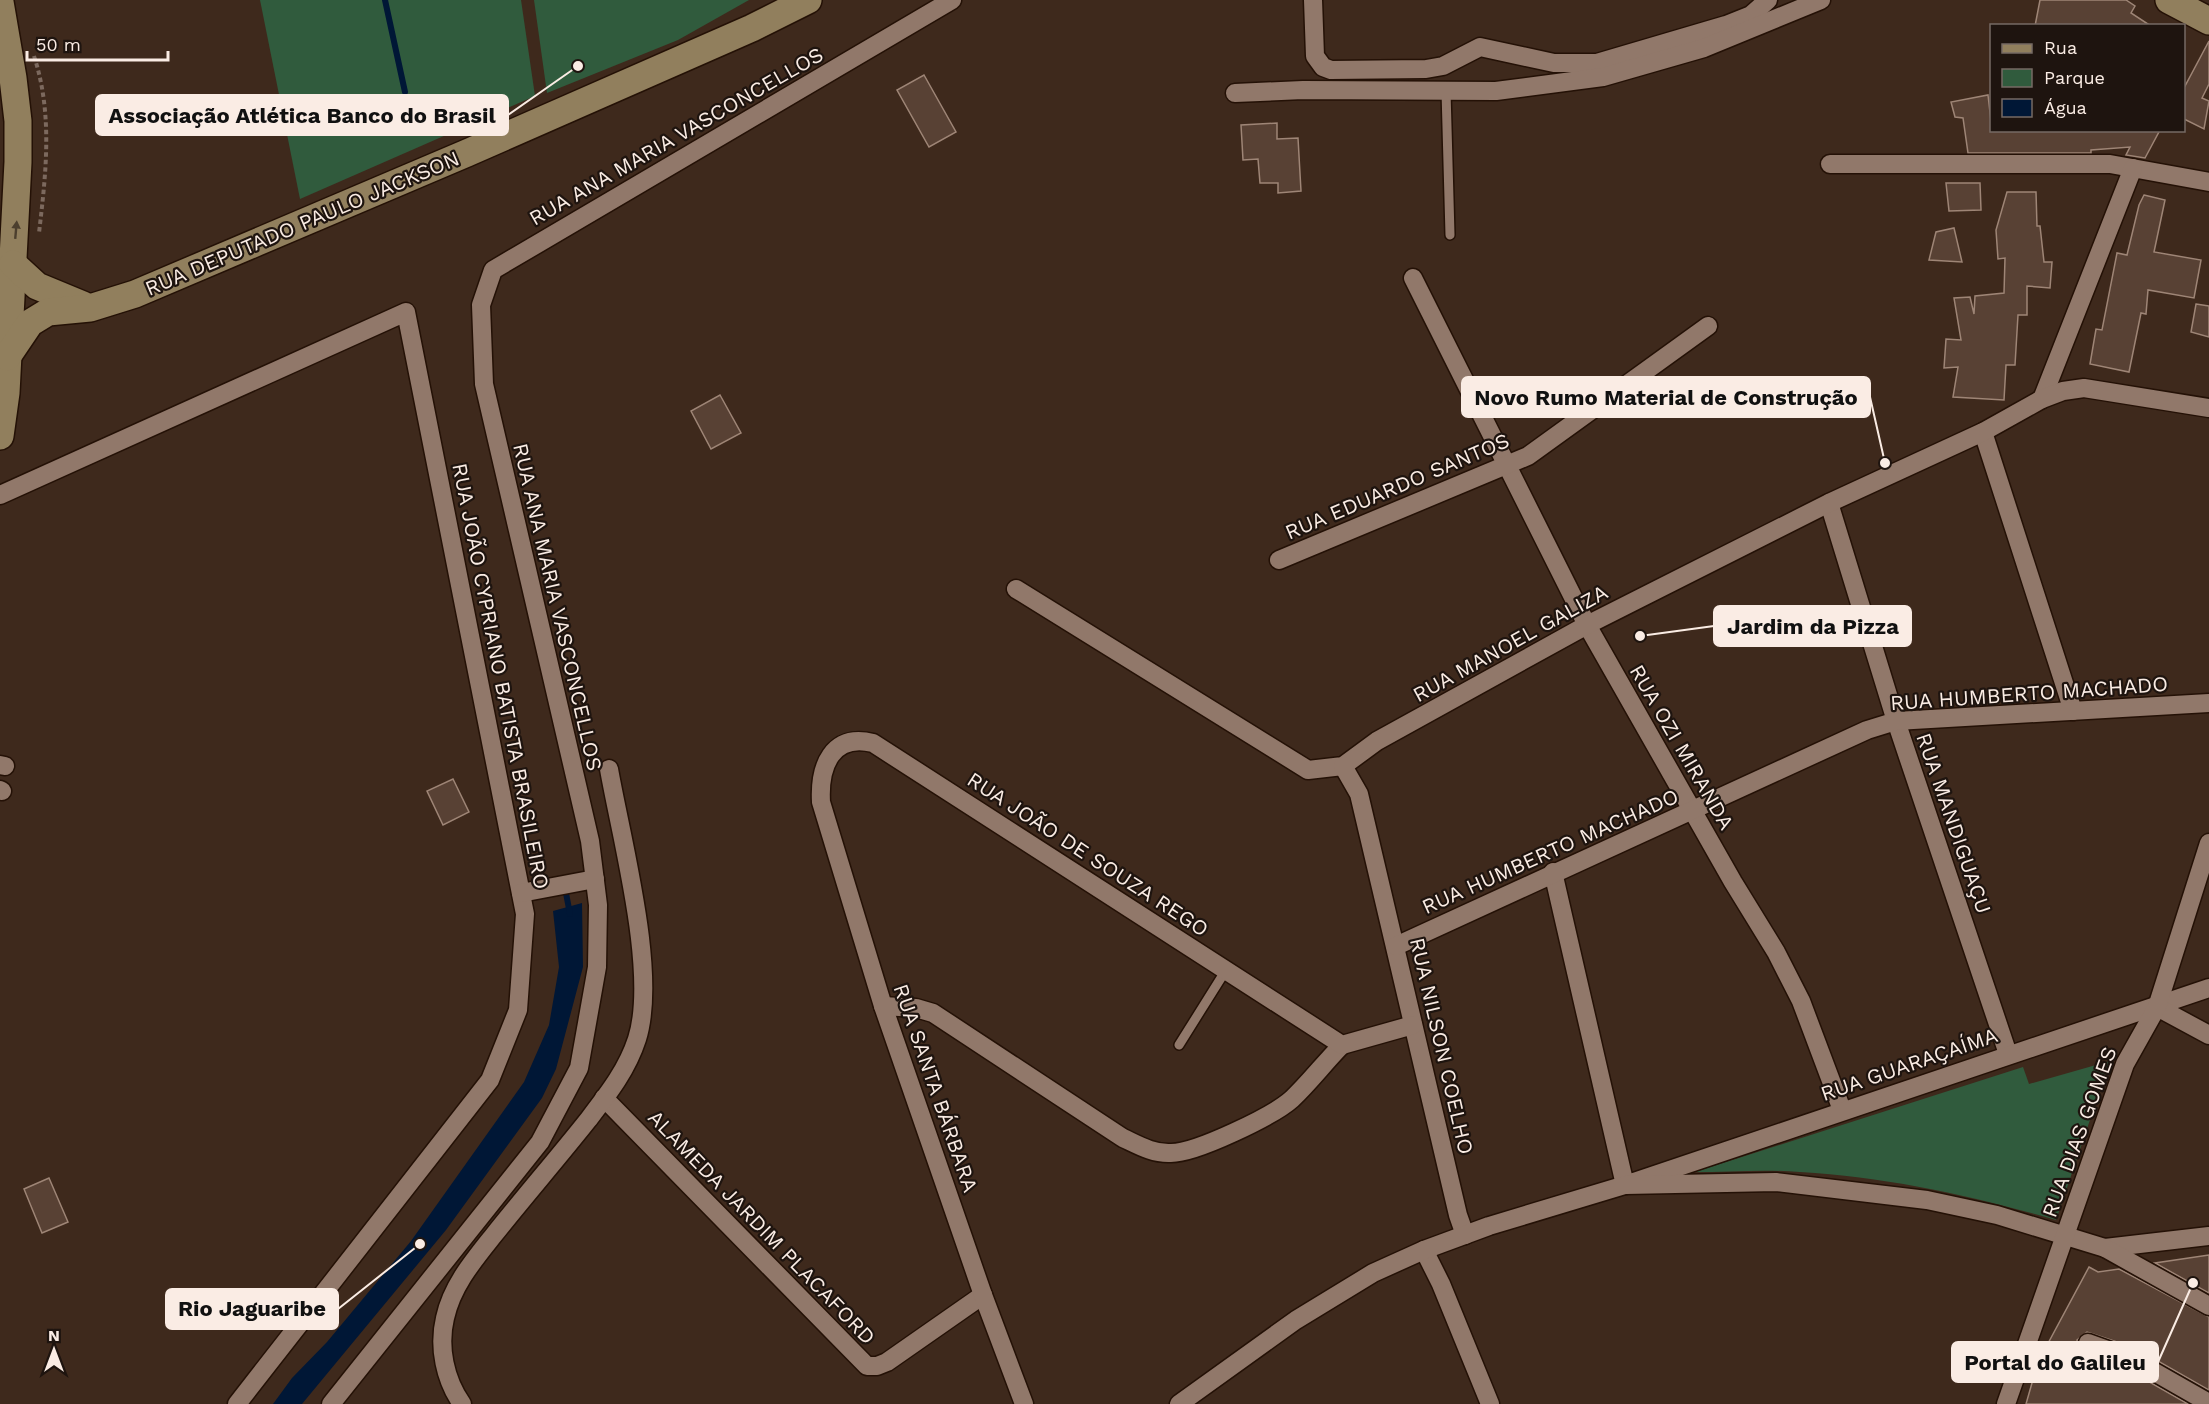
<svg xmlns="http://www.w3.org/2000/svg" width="2209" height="1404" viewBox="0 0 2209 1404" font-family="'Work Sans',sans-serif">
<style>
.green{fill:#305b3d}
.water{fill:#001736}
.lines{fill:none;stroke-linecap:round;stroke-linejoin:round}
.stream{stroke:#001736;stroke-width:6}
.building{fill:#584134;stroke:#9e8576;stroke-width:1.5}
.lane-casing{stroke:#241106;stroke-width:12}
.street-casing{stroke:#241106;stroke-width:21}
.secondary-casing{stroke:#241106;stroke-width:30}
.path{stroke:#7c695e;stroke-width:4;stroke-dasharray:4.5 3;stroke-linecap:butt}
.lane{stroke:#91786a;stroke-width:9}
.street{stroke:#91786a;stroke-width:18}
.secondary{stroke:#917f5d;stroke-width:27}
.oneway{fill:#4c3f2e}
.labels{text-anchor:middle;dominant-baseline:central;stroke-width:4.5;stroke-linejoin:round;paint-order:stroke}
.street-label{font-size:21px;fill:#faece4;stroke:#1e140f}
.leader{fill:none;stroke:#faece4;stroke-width:2}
.callout-dot{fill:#faece4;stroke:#1e140f;stroke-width:2}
.callout{fill:#faece4;stroke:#faece4;stroke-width:2}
.callout-label{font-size:22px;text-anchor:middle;font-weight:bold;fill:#111}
</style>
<rect width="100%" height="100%" fill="#3e291c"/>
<g class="green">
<path d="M260,0h261l14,96 -235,103z"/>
<path d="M534,0h215l-71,40 -131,53z"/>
<path d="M2110,1061l-54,159c-83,-24 -169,-43 -256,-48 -35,-3 -71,0 -105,0l328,-105 6,17z"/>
</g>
<path class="water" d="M582,903l1,64 -27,102 -14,29 -96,132 -144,174h-29l19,-26 35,-36 84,-101 113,-159 25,-57 10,-58 -6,-56z"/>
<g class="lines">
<g class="stream">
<path d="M385,0l20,92"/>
<path d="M565,888l5,26"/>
</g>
</g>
<g class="building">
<path d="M2040,0h86l9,6 -4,7 20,13h-116z"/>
<path d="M2209,41v43l-7,14 7,3 -5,28 -20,-10v-31z"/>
<path d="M924,75l32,57 -27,15 -32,-57z"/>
<path d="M1988,95l4,35h168l-15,28 -19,-3 4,-8 -39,3v3h-123l-5,-35 -8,-1 -4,-15z"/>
<path d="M1277,123v16l21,-1 3,53 -23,2v-10h-18l-2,-24 -15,1 -2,-35z"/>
<path d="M1946,183h34l1,27 -32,1z"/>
<path d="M2007,192h29l1,34h3l4,36h8l-2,26 -23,-2v29h-9l-3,50h-9l-2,35 -51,-3 5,-30 -14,1 2,-29 15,1 -7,-42 16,-1 4,17 1,-18 29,-3 1,-35 -7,1 -2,-29z"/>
<path d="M2144,195l21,5 -11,52 47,8 -7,38 -46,-8 -2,24 -5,-1 -12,59 -39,-8 6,-35 6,1 15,-77 10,2 12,-50z"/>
<path d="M1954,228l8,34 -33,-2 7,-28z"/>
<path d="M2196,304l13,2v31l-18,-5z"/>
<path d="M720,395l21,38 -30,16 -20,-38z"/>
<path d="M453,779l16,33 -26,13 -16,-34z"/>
<path d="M49,1178l19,44 -26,11 -18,-44z"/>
<path d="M2209,1255v38l-54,-30z"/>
<path d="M2089,1267l9,5 21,-3 90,48v73l-74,-42 -48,-16 -10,8 3,11 45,17 63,36h-162l12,-42z"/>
</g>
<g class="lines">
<defs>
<g id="lane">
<path d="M1446,91l4,144"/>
<path d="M1179,1045l47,-75"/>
</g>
<g id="street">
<path d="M1313,0l2,56 8,11 8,3 95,-1 17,-3 37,-19 74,16h43l129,-38 25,-10 17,-15"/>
<path d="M1235,93l68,-3 193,1 107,-14 101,-29 117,-48"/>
<path d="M1830,164h280l99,18"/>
<path d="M1413,278l174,347 146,257 43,70 25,49 41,109"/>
<path d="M2042,399l91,-231"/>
<path d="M1983,432l90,279"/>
<path d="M0,495l406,-183 119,602 -7,96 -28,70 -253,324"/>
<path d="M1829,503l67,218 112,333"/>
<path d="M1279,560l249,-104 180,-130"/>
<path d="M1016,589l292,181 35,-4 34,-25 210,-116 242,-122 154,-71 59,-33 21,-8 21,-3 125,20"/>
<path d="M0,765l5,1"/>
<path d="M1343,766l16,28 99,421 7,20"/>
<path d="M0,790l2,1"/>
<path d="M1553,872l72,313 584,-197"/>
<path d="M521,893l74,-14"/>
<path d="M1396,946l471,-216 29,-9 313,-18"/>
<path d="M883,1006l33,2 17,5 190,125c15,7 30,16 48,15 25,0 102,-37 121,-54 18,-17 33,-37 50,-54"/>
<path d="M2157,1007l52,28"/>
<path d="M604,1098l263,268h10l10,-4 96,-67"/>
<path d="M2105,1248l104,-12"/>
<path d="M1424,1250l17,34 49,120"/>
<path d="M2088,1343l42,15 79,45"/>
<path d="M331,1404l209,-262 39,-74 18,-101 1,-62 -8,-64 -106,-457 -3,-79 12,-35 459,-270"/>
<path d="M462,1404c-17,-24 -24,-57 -17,-86 7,-32 28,-57 48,-82 31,-39 64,-77 95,-116 20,-26 39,-50 49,-81 21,-66 -16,-201 -28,-270"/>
<path d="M1024,1404l-41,-109 -100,-289 -62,-204c-2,-36 11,-69 52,-59l469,302 71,-20"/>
<path d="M1179,1404l117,-84 77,-47 51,-23 65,-24 136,-41 151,-3 151,18 70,15 108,33 104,58"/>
<path d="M2006,1404l119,-340 32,-57 52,-164"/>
</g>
<g id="secondary">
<path d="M2169,0l40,21"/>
<path d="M0,2l13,76 5,43v41l-12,231 -6,43"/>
<path d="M13,264l24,22 46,19"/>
<path d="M7,357l23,-34 18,-11 42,-4 45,-14 332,-141 285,-125 56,-28"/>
</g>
</defs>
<use href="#lane" class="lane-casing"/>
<use href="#street" class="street-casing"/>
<use href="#secondary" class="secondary-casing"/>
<path class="path" d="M34,56c19,58 12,117 5,177"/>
<use href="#lane" class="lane"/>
<use href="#street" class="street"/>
<use href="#secondary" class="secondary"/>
</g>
<defs><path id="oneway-solid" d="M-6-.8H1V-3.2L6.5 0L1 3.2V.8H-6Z" transform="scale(1.5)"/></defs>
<use class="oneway" href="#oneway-solid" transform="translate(16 230) rotate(-85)"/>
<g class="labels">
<g class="street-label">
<text transform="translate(676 136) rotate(-30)">RUA ANA MARIA VASCONCELLOS</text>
<text transform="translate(302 223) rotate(-23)">RUA DEPUTADO PAULO JACKSON</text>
<text transform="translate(1397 486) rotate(-23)">RUA EDUARDO SANTOS</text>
<text transform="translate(558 607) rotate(77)">RUA ANA MARIA VASCONCELLOS</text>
<text transform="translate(1510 643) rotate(-29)">RUA MANOEL GALIZA</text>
<text transform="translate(501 676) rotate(79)">RUA JOÃO CYPRIANO BATISTA BRASILEIRO</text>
<text transform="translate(2029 693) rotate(-4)">RUA HUMBERTO MACHADO</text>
<text transform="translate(1682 747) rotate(60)">RUA OZI MIRANDA</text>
<text transform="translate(1954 823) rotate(71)">RUA MANDIGUAÇU</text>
<text transform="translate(1550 851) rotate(-24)">RUA HUMBERTO MACHADO</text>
<text transform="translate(1088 854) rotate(33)">RUA JOÃO DE SOUZA REGO</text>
<text transform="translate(1442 1046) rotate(77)">RUA NILSON COELHO</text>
<text transform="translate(1909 1064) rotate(-19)">RUA GUARAÇAÍMA</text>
<text transform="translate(936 1088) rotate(71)">RUA SANTA BÁRBARA</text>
<text transform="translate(2079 1132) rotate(-70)">RUA DIAS GOMES</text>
<text transform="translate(762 1227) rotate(46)">ALAMEDA JARDIM PLACAFORD</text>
</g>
</g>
<path class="leader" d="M578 66L508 115M1885 463L1870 397M1640 636L1714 626M420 1244L338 1309M2193 1283L2158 1362"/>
<g class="callout-dot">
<circle cx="578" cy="66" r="6"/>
<circle cx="1885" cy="463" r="6"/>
<circle cx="1640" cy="636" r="6"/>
<circle cx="420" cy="1244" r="6"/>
<circle cx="2193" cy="1283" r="6"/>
</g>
<g class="callout">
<rect x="96" y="95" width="412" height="40" rx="6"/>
<rect x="1462" y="377" width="408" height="40" rx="6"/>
<rect x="1714" y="606" width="197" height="40" rx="6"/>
<rect x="166" y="1289" width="172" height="40" rx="6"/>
<rect x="1952" y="1342" width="206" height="40" rx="6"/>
</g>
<g class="callout-label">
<text x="302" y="123">Associação Atlética Banco do Brasil</text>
<text x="1666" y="405">Novo Rumo Material de Construção</text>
<text x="1813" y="634">Jardim da Pizza</text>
<text x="252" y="1316">Rio Jaguaribe</text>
<text x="2055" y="1370">Portal do Galileu</text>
</g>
<rect x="1990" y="24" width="195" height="108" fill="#1e140f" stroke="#766a64" stroke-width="1.5"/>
<rect x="2002" y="44" width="30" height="9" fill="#917f5d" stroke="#766a64" stroke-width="1.5"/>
<text x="2044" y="54" font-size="18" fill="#faece4">Rua</text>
<rect x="2002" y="69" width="30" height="18" fill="#305b3d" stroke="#766a64" stroke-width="1.5"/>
<text x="2044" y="84" font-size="18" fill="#faece4">Parque</text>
<rect x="2002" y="99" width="30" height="18" fill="#001736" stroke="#766a64" stroke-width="1.5"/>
<text x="2044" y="114" font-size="18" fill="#faece4">Água</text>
<g transform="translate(54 1350)" stroke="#1e140f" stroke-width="4.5" paint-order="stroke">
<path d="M0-4.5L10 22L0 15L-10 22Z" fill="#faece4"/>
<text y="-9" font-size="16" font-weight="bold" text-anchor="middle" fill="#faece4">N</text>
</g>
<path d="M27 51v9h141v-9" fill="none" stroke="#faece4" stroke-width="3"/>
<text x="36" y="51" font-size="18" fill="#faece4" stroke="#1e140f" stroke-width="4.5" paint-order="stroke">50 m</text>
</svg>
